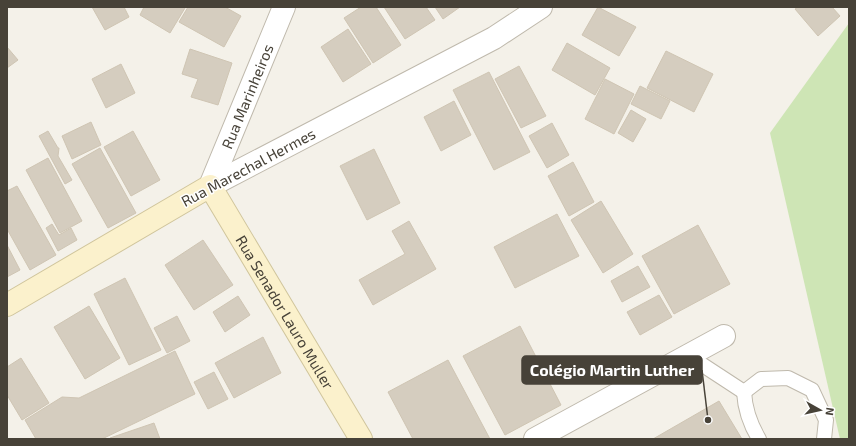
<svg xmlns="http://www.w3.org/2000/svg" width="856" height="446" viewBox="0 0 856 446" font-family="'Exo 2',sans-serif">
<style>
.green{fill:#cee5b5}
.building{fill:#d5cdbf;stroke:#cfc5b3}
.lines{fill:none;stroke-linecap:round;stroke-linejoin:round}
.lane-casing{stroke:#bfb9ac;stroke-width:16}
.street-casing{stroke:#bfb9ac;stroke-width:24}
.secondary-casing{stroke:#d0c59c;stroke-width:24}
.lane{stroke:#fff;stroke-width:14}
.street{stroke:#fff;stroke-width:22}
.secondary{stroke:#fbf1cc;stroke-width:22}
.labels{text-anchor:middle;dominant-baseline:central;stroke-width:3;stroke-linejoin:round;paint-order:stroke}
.street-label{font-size:15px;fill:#474238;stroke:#fff}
.leader{fill:none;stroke:#474238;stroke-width:1.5}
.callout-dot{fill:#474238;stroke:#fff;stroke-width:1.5}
.callout{fill:#474238;stroke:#474238;stroke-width:1.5}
.callout-label{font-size:16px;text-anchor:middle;font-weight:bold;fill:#fff}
</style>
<rect width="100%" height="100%" fill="#f4f1e9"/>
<path class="green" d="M849,23v416h-9l-70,-306z"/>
<g class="building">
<path d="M92,7h32l5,10 -24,13z"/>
<path d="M144,7h40l1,1 -15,25 -30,-18z"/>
<path d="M188,7h37l16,9 -17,31 -45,-25z"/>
<path d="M361,7h15l25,38 -28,18 -29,-45z"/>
<path d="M384,7h42l9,13 -30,19z"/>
<path d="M435,7h25l-17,12z"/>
<path d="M598,7l38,20 -17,29 -37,-21z"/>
<path d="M798,7h34l8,9 -22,20 -23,-27z"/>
<path d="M348,29l23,35 -28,18 -22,-35z"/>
<path d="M567,43l43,25 -15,27 -43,-25z"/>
<path d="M7,47l11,13 -11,8z"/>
<path d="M190,49l42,14 -14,42 -27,-8 7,-18 -16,-5z"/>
<path d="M666,51l47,23 -19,38 -47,-24z"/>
<path d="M121,64l14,29 -29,15 -14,-29z"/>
<path d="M519,66l27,50 -25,12 -26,-49z"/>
<path d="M489,72l41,80 -36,18 -41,-80z"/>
<path d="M605,79l29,15 -20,40 -29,-15z"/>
<path d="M640,86l30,15 -9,18 -30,-15z"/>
<path d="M454,101l17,34 -30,16 -17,-34z"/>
<path d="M631,110l15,9 -13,23 -15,-9z"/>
<path d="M91,122l10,23 -29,14 -10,-23z"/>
<path d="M552,123l17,32 -22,13 -18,-32z"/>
<path d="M48,131l10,17h1l-1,8 14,24 -7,4 -26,-48z"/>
<path d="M133,131l27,49 -29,16 -27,-49z"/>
<path d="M100,148l36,65 -28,15 -36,-64z"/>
<path d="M374,149l26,54 -33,17 -27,-54z"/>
<path d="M48,158l34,63 -22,12 -34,-63z"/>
<path d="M573,162l21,40 -25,14 -21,-40z"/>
<path d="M17,186l39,69 -26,15 -23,-41v-38z"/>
<path d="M601,201l32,53 -30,19 -32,-53z"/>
<path d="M557,214l22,42 -64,32 -21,-41z"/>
<path d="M409,221l27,48 -63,36 -14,-25 46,-26 -13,-23z"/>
<path d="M52,224l7,11 12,-7 6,12 -19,11 -12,-23z"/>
<path d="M698,225l32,59 -56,30 -32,-58z"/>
<path d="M203,240l30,45 -39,25 -29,-45z"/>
<path d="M7,245l13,25 -13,7z"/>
<path d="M638,266l12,21 -28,15 -11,-21z"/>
<path d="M125,278l36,72 -32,15 -35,-71z"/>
<path d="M659,295l13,22 -32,18 -13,-23z"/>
<path d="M238,296l12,19 -25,17 -12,-20z"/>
<path d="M89,306l31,52 -35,21 -31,-52z"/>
<path d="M177,316l13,25 -23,12 -13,-25z"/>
<path d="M520,326l41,79 -56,30 -42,-79z"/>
<path d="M263,337l18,36 -47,25 -19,-35z"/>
<path d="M175,351l20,43 -93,45h-66l-11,-19 37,-23 17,1z"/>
<path d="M21,358l28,45 -27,17 -15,-25v-28z"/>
<path d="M448,360l42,79h-77l-25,-47z"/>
<path d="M214,372l14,27 -20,10 -14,-27z"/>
<path d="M719,401l23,38h-89z"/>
<path d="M154,423l6,16h-50v-1z"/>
</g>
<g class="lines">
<defs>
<g id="lane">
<path d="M689,356l55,36 17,-13 27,-1 24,12 14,30 -2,19"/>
<path d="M744,392c1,18 6,32 15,47"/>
</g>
<g id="street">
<path d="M210,186l284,-148 47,-31"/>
<path id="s1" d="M210,186l74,-179"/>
<path d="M535,439l189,-103"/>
</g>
<g id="secondary">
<path id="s2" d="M7,305l203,-119 151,253"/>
</g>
</defs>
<use href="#lane" class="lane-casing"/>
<use href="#street" class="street-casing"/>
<use href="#secondary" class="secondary-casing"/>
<use href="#lane" class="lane"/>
<use href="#street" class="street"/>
<use href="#secondary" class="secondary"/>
</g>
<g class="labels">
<g class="street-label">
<text stroke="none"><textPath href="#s1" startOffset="97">Rua Marinheiros</textPath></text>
<text transform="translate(248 167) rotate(-28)">Rua Marechal Hermes</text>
<text stroke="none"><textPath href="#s2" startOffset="382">Rua Senador Lauro Muller</textPath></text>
</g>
</g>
<path class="leader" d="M708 420L702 370"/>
<circle class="callout-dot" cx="708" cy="420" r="4"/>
<rect class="callout" x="522" y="356" width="180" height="28" rx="4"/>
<g class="callout-label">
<text x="612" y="376">Colégio Martin Luther</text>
</g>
<rect width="856" height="446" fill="none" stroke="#474238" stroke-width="16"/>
<g transform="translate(820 410) rotate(98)" stroke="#ffffff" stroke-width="3" paint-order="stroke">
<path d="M0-3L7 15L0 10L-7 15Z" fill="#474238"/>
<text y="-6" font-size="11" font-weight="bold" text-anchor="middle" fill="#474238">N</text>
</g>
</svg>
